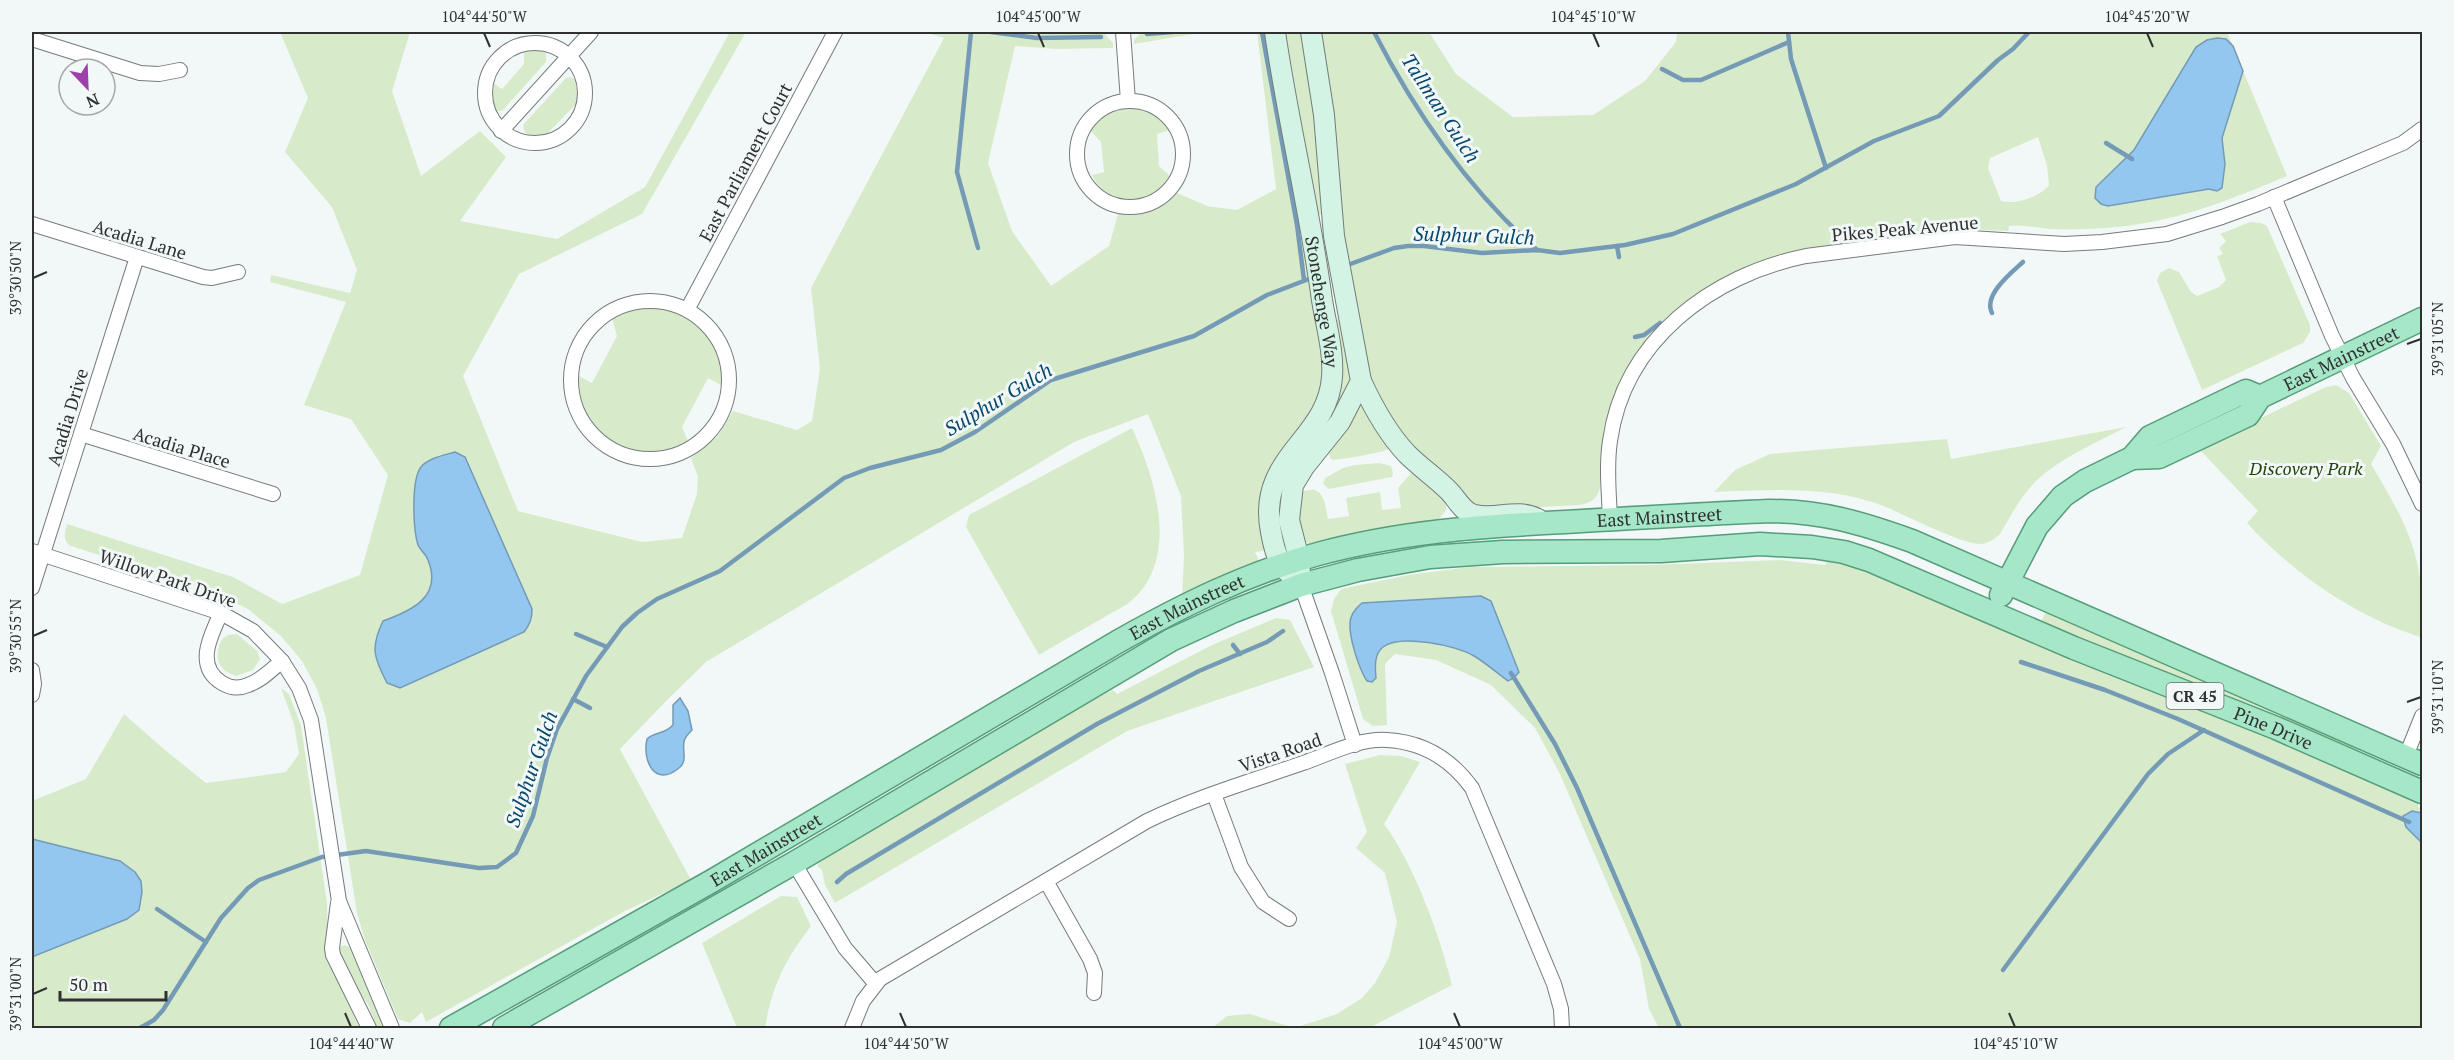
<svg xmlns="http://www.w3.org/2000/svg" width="2454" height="1060" viewBox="0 0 2454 1060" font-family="'PT Serif',serif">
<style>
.green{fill:#d7ebcb;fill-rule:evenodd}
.water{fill:#93c7ef;stroke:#759ab6;stroke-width:1.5}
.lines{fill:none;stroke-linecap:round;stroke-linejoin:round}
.stream{stroke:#759ab6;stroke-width:4.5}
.street-casing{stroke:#767b7b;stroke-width:16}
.secondary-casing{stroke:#767b7b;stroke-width:22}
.primary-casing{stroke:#569d7c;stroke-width:25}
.street{stroke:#fff;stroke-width:14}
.secondary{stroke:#d3f3e4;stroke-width:20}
.primary{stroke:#a6e7c8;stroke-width:22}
.ticks{fill:none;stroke:#2f3131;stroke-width:2}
.labels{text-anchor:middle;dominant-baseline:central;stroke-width:6;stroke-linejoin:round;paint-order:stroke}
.shield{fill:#f2f8f7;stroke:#6a6d6c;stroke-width:1.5}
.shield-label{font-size:16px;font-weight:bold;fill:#2f3131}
.street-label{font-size:18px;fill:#2f3131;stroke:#f2f8f7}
.park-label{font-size:18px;font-style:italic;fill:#24420c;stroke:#f2f8f7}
.water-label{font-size:20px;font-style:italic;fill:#07476d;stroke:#f2f8f7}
.neatline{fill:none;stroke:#2f3131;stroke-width:2}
.ticks-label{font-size:15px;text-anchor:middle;fill:#2f3131}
</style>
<rect width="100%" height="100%" fill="#f2f8f7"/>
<g class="green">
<path d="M280,32h130l-18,59 29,85 59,-45 26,26 -46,64 97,18 88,-52 85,-155h16l-104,182 -123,60 -56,102 55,135 124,31 40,-4 15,-44 1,-17 -7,-19 27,-22 15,-25 64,19 15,-9 8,-52 -9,-81 133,-250 -20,-6h179l10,11v5l-57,1 -41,-3 -27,117 24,68 39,55 58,-40 9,-32c24,2 43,-3 59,-21l30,13 30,4 39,-21 -19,-157h10l55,303 1,53 -13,28 -25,29 -17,26 -9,39 5,41 -9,1 4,9 -77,36 2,-42 -3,-59 -33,-82 -74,28 -368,220 -40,39 -46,48 71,131 -68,32 -197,110 -4,-10 -12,11 -12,-4 -33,-79 -8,-27 -31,-195 -9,-29 -15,-28 -21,-25 -33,-27 -35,-17 -142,-46c-9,-5 -6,-13 -4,-22l166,53 49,27 78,-29 28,-100 -37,-56 -47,-14 42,-103 -76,-20 1,-7 79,18 7,-23 -25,-63 -47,-55 23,-54z"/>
<path d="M1142,32h64l-72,12v-4z"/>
<path d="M1283,32h22l11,70 8,111 -5,2 -22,-94z"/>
<path d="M1317,32h112l27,42 57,43 80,-2 52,-34 31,-39 1,-10h550l60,144c-59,25 -117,48 -182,52 -18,1 -37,2 -55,1 -14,-1 -28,-5 -41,-3l-1,5 -41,-2 -159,19c-92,18 -172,72 -199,165 -4,14 -7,31 -8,45 -2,21 6,43 -22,47l-95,5 -9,-3 -71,-64 -37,-67 -14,-65zM2038,137l9,29 2,19c-9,12 -34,20 -48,16l-13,-33 2,-10z"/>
<path d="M530,49h9l7,4v9l-44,49h-5c-6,-8 -6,-19 -4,-28l9,6 22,-25v-13z"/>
<path d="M570,77l5,2 4,19 -2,5 -31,32 -7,2 -14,-4 -2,-8 43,-47z"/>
<path d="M1139,107c12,4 28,10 31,23l-13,4 2,32 12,11c-15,34 -65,30 -79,-2l12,-3 -3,-30 -11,-12c7,-19 30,-23 49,-23z"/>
<path d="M2250,222l11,1 6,3 43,99v7l-7,11 -101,47 -45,-109 3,-8 9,-5 10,4 12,20 6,4 22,-9 7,-7 -9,-24 6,-2 -4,-6 7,-7 -6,-7z"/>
<path d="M647,307c43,0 72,31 78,71l-4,7 -13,-7 -26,49 6,14c-6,6 -13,7 -21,9 -44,12 -92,-25 -91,-71l3,-3 13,7 25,-47 -5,-18 11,-6z"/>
<path d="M1339,319h2l12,55 -9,30 -28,32 18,-115z"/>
<path d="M2336,385l13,8 32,53 -10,18c28,47 51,85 51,141 0,11 1,22 -2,32 -66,-21 -126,-63 -173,-114l11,-12 -60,-63 128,-61z"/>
<path d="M1360,402l29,42 -1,5c-5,4 -46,10 -55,11l-3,-2 -2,-10z"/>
<path d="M2126,427c-30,16 -64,30 -89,53 -16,16 -26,35 -37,54 -5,5 -13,10 -20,10 -16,1 -75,-29 -94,-37 -55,-22 -115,-17 -172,-15l21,-22 35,-16 177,-15 4,20z"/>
<path d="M1132,428c23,49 49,131 -1,173 -8,7 -19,11 -28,17 -22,12 -43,25 -64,37l-73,-128 3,-12z"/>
<path d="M1379,463l12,3 2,7 -1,4 -63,12 -6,-5 2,-6 18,-10 12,-3z"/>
<path d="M1413,471l33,28v11l-8,10 -128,25 -9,-6 -4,-5 5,-42c22,-9 23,12 26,27l21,-3 -3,-18 34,-6 2,18 19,-2 -3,-20z"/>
<path d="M1829,559l26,6 564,234 -1,8 4,2v219h-763l-10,-19 -9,-50 -81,-187 -24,-44 -44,-43 -55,-25 -41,-6 -10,10 2,61 -14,1 -10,-7 -32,-108 3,-12 7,-10 67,-14 62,-8 180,-2 130,-5 45,5z"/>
<path d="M2045,613l17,4 298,129 -3,5 -307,-125 -8,-6z"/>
<path d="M1276,618l14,2 24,47 -187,64 -292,172 -10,-18 -3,-15 -5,-4 6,-10 256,-150 34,-16 4,4 95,-49z"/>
<path d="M237,634l20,17 3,8 -7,11 -17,6c-19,-6 -23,-20 -14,-37l6,-4z"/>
<path d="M281,688l8,6 12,32 26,177 1,51 31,74h-327v-227l54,-22 38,-65 41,36 41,33 80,-11 13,-18 -5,-30z"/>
<path d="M1380,755l21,1 19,6 -36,62c30,40 56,112 68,161l-83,43h-157l15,-12 23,-2 44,14 43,-14 25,-16 13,-15 14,-26 8,-35 -12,-49 -29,-25 11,-16 -22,-68z"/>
<path d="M781,896l16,1 14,29c-26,34 -39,60 -46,102h-28l-35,-85z"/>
<path d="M344,945l8,3 32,80h-7l-9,-24 -17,-22 -12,-30 1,-5z"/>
</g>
<g class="water">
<path d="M2217,38l9,1 7,7 10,25 -21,67 3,26 -3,24 -5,3 -8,-2 -101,17 -7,-2 -6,-6 1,-11 38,-37 62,-103 11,-7z"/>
<path d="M455,452l10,5 67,152c0,10 -2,15 -8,23l-124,56 -13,-5c-13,-25 -17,-35 -4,-62 28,-10 60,-24 45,-61 -2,-6 -8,-10 -10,-15 -5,-16 -7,-65 3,-78 7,-9 24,-12 34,-15z"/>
<path d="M1481,596l10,5 28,71 -5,6 -6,3c-11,-8 -22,-18 -34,-25 -18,-11 -74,-22 -91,-9 -9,7 -8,20 -7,31l-4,4 -5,-1c-8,-12 -18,-43 -17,-58 0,-9 6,-15 12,-20z"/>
<path d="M680,698l8,13 4,19c-3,3 -8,8 -8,12 -2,9 4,19 -5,26 -24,20 -37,-7 -32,-29 9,-8 17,-4 26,-14v-20z"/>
<path d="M2412,811l10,2v30l-16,-16 -3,-11z"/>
<path d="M32,839l88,22 15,11 6,9 1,11 -3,18 -12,9 -95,38z"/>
</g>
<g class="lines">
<g class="stream">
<path d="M971,32l-14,140 21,76"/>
<path d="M991,32l46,6 64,-1"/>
<path d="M1262,32l35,193 7,55"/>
<path d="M1374,32c41,80 95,158 163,218"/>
<path d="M1788,32l3,27 35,109"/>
<path d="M1147,34l25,-2"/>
<path d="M1662,69l21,11h18l88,-38"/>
<path d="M2106,143l26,16"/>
<path d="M1617,246l2,11"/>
<path d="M1345,266l49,-18 14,-2h16l58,7 55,-3 23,3 65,-8 48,-11 123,-50 78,-43 65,-25 59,-56 15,-11 16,-17"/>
<path d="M1992,313c-9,-18 19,-40 31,-51"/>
<path d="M1635,337l9,-2 16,-12"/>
<path d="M576,634l31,13"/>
<path d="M1233,645l7,9"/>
<path d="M2021,662l84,28 73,29 231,103"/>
<path d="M1511,673l44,71 22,44 103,240"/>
<path d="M573,699l17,9"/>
<path d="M837,882l9,-8 251,-150 102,-53 68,-29 16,-11"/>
<path d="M157,909l49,33"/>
<path d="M2003,970l145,-196 20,-20 36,-24"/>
<path d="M140,1028l14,-8 9,-10 58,-92 27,-30 11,-8 63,-23 44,-6 113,17 18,-1 19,-14 17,-37 14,-58 10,-29 29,-53 36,-49 15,-14 20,-14 63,-28 124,-93 26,-10 71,-18 34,-18 76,-52 143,-44 73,-41 47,-18"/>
</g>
<defs>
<g id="street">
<path d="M1123,32l5,69"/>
<path d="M32,39l108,34 19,1 21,-4"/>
<circle cx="535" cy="93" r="50"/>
<circle cx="1130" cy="154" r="53"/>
<path d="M501,131l90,-99"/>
<path d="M2274,197l58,139 21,42 40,66 29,60"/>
<path d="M32,224l171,53 9,1 26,-6"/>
<circle cx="650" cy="380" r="79"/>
<path d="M687,310l148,-278"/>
<path d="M81,434l192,60"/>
<path d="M1610,519c-1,-26 -4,-52 0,-78 14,-101 102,-166 196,-185l149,-19 109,7 38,-2 65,-8 55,-17 36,-13 145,-61 19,-14"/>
<path d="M32,551l189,62 32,18 29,30 17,27 12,32 28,181 53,127"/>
<path d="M1301,585l31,88 23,72"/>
<path d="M32,588l105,-331"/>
<path d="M221,613c-10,22 -27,53 1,70 8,5 17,6 26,2 13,-4 24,-16 34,-24"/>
<path d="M32,670l2,14 -2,11"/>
<path d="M2406,756l16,-40"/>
<path d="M1214,794l27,73 22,35 26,17"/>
<path d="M794,863l51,85 30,35"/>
<path d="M1046,881l44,78 5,14 -1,20"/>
<path d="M338,903l-6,45 1,7 36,73"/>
<path d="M852,1028l11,-27 17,-22 267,-158c50,-24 104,-40 156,-58 26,-9 56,-25 84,-23 36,2 64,19 85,48l82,196 7,25 1,19"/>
</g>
<g id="secondary">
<path id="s1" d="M1275,32c13,90 35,178 47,268 4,25 12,52 10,77 -4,63 -76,80 -61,155 5,28 9,34 30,53"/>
<path d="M1361,381c12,26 26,52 46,73 13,13 29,24 42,37 8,8 14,22 26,24 22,5 41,-7 63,4"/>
<path d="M1300,575l-1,-16 -10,-39 4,-35 11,-18 36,-45 21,-41 -27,-145 -10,-121 -13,-83"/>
</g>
<g id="primary">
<path id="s2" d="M2132,458l27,-1 89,-42 12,-18 162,-78"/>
<path d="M2001,595l36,-69 26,-30 22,-15 47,-23 18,-21 96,-46 14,6"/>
<path id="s3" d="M451,1028l261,-147 407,-240c64,-36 128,-68 199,-87 81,-22 164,-28 247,-32 68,-4 136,-8 204,-11 53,0 93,12 143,30l510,223"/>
<path id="s4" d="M504,1028l290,-165 377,-223 63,-29 67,-26 57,-15 72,-13 73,-5 158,-1 99,-7 52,3 32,5 25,8 205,88 202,80 146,64"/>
</g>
</defs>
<use href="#street" class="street-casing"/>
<use href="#secondary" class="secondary-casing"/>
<use href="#primary" class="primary-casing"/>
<use href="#street" class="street"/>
<use href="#secondary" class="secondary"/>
<use href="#primary" class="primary"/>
</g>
<path class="ticks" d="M484,33l6,14M1038,33l6,14M1593,33l6,14M2147,33l6,14M33,278l14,-6M2407,344l14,-5M33,636l14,-6M2407,702l14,-5M33,994l14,-6M345,1013l6,14M900,1013l6,14M1454,1013l6,14M2009,1013l6,14"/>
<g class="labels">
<rect class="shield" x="2166.5" y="683" width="57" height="26" rx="4.5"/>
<g class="shield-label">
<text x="2195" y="696">CR 45</text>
</g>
<g class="street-label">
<text transform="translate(745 162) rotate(-62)">East Parliament Court</text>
<text transform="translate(1905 228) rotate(-5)">Pikes Peak Avenue</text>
<text transform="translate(140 239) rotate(17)">Acadia Lane</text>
<text stroke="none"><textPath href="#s1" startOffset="274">Stonehenge Way</textPath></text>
<text stroke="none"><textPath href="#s2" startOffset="237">East Mainstreet</textPath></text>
<text transform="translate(67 417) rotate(-73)">Acadia Drive</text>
<text transform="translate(182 447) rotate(17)">Acadia Place</text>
<text stroke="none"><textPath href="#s3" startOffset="1334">East Mainstreet</textPath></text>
<text transform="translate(168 578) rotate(19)">Willow Park Drive</text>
<text stroke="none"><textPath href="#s3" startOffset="848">East Mainstreet</textPath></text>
<text stroke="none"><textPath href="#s4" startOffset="1924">Pine Drive</textPath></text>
<text transform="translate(1280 752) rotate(-19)">Vista Road</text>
<text stroke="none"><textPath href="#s3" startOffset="362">East Mainstreet</textPath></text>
</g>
<g class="park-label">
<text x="2306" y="468">Discovery Park</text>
</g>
<g class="water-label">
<text transform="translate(1441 108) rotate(57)">Tallman Gulch</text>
<text transform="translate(1474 235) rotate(2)">Sulphur Gulch</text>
<text transform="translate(998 399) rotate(-31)">Sulphur Gulch</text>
<text transform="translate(531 769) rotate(-71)">Sulphur Gulch</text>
</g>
</g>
<rect width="2454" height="1060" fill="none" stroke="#f2f8f7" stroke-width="66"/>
<g transform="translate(87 87) rotate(157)"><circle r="28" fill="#f2f8f7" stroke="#a4a8a8" stroke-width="1.5"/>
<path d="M0-4.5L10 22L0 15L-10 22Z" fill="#9e40a9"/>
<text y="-9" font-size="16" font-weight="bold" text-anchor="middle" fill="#2f3131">N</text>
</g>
<path d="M60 991v9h106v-9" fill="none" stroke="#2f3131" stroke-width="3"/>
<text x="69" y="991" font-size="18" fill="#2f3131" stroke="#f2f8f7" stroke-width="4.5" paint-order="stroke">50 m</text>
<rect x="33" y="33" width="2388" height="994" class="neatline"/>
<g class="ticks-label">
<text x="484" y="22">104°44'50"W</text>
<text x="1038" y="22">104°45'00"W</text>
<text x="1593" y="22">104°45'10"W</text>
<text x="2147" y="22">104°45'20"W</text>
<text transform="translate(16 278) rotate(-90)" y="5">39°30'50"N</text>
<text transform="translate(2438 339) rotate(-90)" y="5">39°31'05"N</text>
<text transform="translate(16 636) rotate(-90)" y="5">39°30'55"N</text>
<text transform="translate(2438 697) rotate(-90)" y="5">39°31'10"N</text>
<text transform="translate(16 994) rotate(-90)" y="5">39°31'00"N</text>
<text x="351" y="1049">104°44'40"W</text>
<text x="906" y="1049">104°44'50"W</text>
<text x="1460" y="1049">104°45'00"W</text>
<text x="2015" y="1049">104°45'10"W</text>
</g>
</svg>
